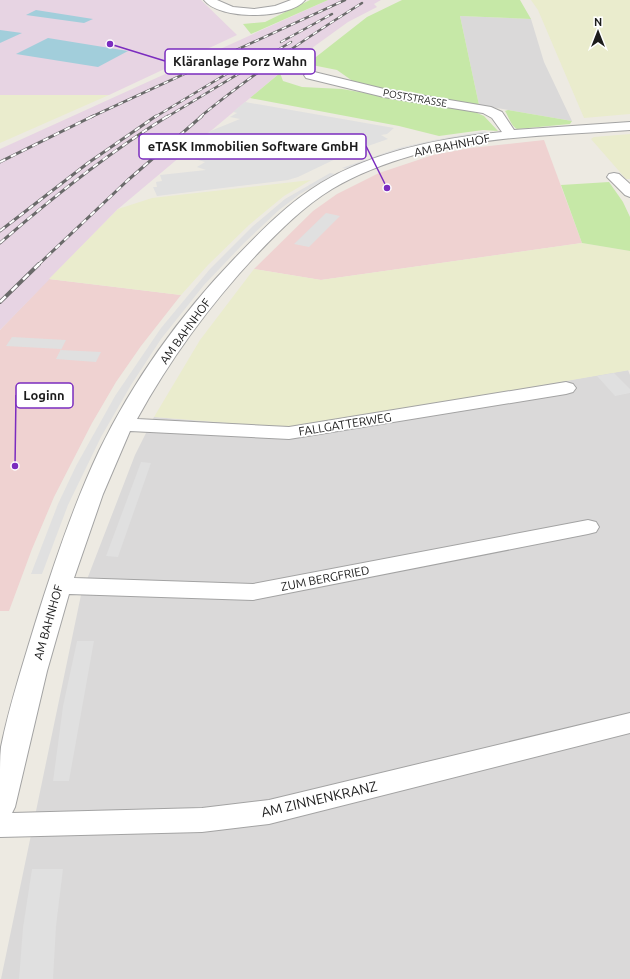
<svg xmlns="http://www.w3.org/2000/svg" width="630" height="979" viewBox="0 0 630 979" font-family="Ubuntu,sans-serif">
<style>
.residential{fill:#dad9d9}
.commercial{fill:#efd2d1}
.industrial{fill:#e7d4e3}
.farmland{fill:#eaeccd}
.grass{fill:#c6e8a7}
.parking{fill:#e0e0e0}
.water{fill:#a2cedb}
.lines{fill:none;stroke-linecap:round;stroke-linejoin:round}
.minor-casing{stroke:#a3a3a3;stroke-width:2}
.minor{fill:#fff;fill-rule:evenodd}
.rail-far2-casing{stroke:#6a6a6a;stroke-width:2.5}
.rail-far1-casing{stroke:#6a6a6a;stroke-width:3}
.rail-casing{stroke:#6a6a6a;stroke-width:4}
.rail-far2{stroke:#fff;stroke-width:1.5;stroke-dasharray:5;stroke-linecap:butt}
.rail-far1{stroke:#fff;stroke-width:2;stroke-dasharray:6;stroke-linecap:butt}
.rail{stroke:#fff;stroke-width:2.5;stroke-dasharray:8;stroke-linecap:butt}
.labels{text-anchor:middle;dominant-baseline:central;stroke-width:3.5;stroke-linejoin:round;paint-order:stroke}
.far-street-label{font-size:10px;fill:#1c1c1c;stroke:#fff}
.street-label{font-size:12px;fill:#1c1c1c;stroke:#fff}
.near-street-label{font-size:14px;fill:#1c1c1c;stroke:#fff}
.leader{fill:none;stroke:#7b2cbf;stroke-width:1.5}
.callout-dot{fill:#7b2cbf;stroke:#fff;stroke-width:1.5}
.callout{fill:#fff;stroke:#7b2cbf;stroke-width:1.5}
.callout-label{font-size:13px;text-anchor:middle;font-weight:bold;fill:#1c1c1c}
</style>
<rect width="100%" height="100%" fill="#edeae2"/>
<g class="residential">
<path d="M460,16l71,3 13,43 28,59 -93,-16z"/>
<path d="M628,370l2,5v604h-629l80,-384 54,-140 19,-38 138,11z"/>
</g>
<g class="commercial">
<path d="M544,140l38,103 -261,37 -67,-11 59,-58 24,-17 42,-21 54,-18 38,-7z"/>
<path d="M49,279l132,16 -40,51 -25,36 -24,41 -38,74 -22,52 -23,62h-9v-281z"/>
</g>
<g class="industrial">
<path d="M0,0h201l36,35 -128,60h-109z"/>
<path d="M328,0h53l-7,4 3,3 -29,15 -54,39 -176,148 -118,121v-181z"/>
</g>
<g class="farmland">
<path d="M531,0h99v114l-46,4 -46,-108z"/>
<path d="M0,95h109l-109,48z"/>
<path d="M630,134v45h-4l-35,-40 3,-2z"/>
<path d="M311,180l-27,16 -35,29 -41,40 -27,30 -132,-16 69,-70 34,-11z"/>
<path d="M582,243l48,8v119l-338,58 -138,-11 46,-77 54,-71 67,11z"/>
</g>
<g class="grass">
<path d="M310,0h18l-77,34 -8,-10 22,-2z"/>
<path d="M402,0h118l11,19 -71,-3 19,89 -117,-20 -8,-3 -17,-12 -30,-6 60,-47z"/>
<path d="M280,73l3,8 19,6 40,2 133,23 9,4 14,15 -15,-1 -44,6 -40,-10 -149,-28z"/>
<path d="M508,110l64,11 -2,3 -53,5c-6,-3 -8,-12 -12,-18z"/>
<path d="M609,182l14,20 7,15v34l-48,-8 -21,-58z"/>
</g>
<g class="parking">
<path d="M245,102l149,26 -7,6 -6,1 7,4 -40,14 -50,24 -10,3 -131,16 -4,-9h4l-1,-5 6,-1 -2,-6 46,-5 -9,-3 8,-5 -24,-7 34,-20 -7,-3 32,-13 -10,-2 7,-4 -4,-1z"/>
<path d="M485,131l3,2 -30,5 -68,16 -43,15 -5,-1 57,-20 35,-8z"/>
<path d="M330,173l5,1 -35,20 -21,16 -35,33 -40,42 -43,54 -30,46 -30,52 -33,68 -26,69h-11l27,-70 18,-38 39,-70 46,-68 49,-59 43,-43 32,-27z"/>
<path d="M326,213l14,3 -31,31 -15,-3z"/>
<path d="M12,337l54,3 -5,10 40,2 -5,10 -40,-3 5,-10 -55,-3z"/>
<path d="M614,373l16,16v4l-15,3 -18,-20z"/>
<path d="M141,462l10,1 -33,94 -12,-1z"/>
<path d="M77,641h17l-25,140h-16l10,-75z"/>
<path d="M32,869h31l-7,57 -3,53h-34l4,-51z"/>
</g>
<g class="water">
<path d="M36,10l57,9 -9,4 -58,-8z"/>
<path d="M0,30l22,3 -22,10z"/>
<path d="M48,38l80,13 -30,16 -82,-13z"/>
</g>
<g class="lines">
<defs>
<g id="minor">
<path d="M204,0h13l16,7 21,2 21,-3 16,-6h14c-15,19 -85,21 -101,0z"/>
<path d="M310,71l74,18 107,18 11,5 12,18 116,-8v8c-72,5 -146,6 -216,25 -28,8 -57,19 -82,34 -28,17 -52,41 -74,64 -47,50 -88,106 -121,166l152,8 277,-45 7,2 3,4 -3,4 -7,2 -277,45 -159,-8 -27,63 -29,84 179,6 335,-64 8,2 3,5 -3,5 -8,2 -335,66 -184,-6 -22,77 -32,136 -3,6 190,-5 67,-8 361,-87v20l-361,91 -67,8 -202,5c0,-20 0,-41 0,-61 0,-10 0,-20 1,-29 8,-41 22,-83 34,-123 18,-58 38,-118 64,-173 34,-70 82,-137 136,-193 26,-27 53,-55 86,-75 53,-32 119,-45 181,-51l-10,-14 -9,-5 -99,-16 -78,-19 -2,-3z"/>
<path d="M614,173l5,1 11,10v13l-5,-2 -18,-18 2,-3z"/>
</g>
</defs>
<use href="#minor" class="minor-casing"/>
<use href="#minor" class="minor"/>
<defs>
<g id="rail-far2">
<path d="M281,42l51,-28"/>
<path d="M91,117l254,-117"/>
<path d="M155,117l88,-53"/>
<path d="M167,117l124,-75"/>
<path d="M200,117c51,-42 106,-79 162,-114"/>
</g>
<g id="rail-far1">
<path d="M0,162l93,-46"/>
<path d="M0,231l88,-68 68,-47"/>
<path d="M0,243c53,-46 108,-90 168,-127"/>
<path d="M38,265l90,-85 74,-64"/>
</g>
<path id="rail" d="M0,302l39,-38"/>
</defs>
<use href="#rail-far2" class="rail-far2-casing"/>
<use href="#rail-far1" class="rail-far1-casing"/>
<use href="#rail" class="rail-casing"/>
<use href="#rail-far2" class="rail-far2"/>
<use href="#rail-far1" class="rail-far1"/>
<use href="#rail" class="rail"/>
</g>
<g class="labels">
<g class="far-street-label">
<text transform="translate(415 98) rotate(10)">POSTSTRASSE</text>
</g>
<g class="street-label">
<text transform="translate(452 145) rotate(-11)">AM BAHNHOF</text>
<text transform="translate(185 331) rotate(-54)">AM BAHNHOF</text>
<text transform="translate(345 424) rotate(-9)">FALLGATTERWEG</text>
<text transform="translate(325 578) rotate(-11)">ZUM BERGFRIED</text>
<text transform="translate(48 622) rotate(-74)">AM BAHNHOF</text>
</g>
<g class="near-street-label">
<text transform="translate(319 799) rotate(-13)">AM ZINNENKRANZ</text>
</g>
</g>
<path class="leader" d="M110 44L165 61M387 188L366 146M15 466L16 395"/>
<g class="callout-dot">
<circle cx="110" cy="44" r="4"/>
<circle cx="387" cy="188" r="4"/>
<circle cx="15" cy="466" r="4"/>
</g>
<g class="callout">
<rect x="165" y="49" width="150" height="25" rx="4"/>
<rect x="139" y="134" width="227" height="25" rx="4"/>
<rect x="16" y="383" width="57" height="25" rx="4"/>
</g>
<g class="callout-label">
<text x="240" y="66">Kläranlage Porz Wahn</text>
<text x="253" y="151">eTASK Immobilien Software GmbH</text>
<text x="44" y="400">Loginn</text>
</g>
<g transform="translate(598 32)" stroke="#ffffff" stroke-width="3" paint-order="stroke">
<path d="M0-3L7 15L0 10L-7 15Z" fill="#1c1c1c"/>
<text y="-6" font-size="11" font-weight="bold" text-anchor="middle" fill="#1c1c1c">N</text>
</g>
</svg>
